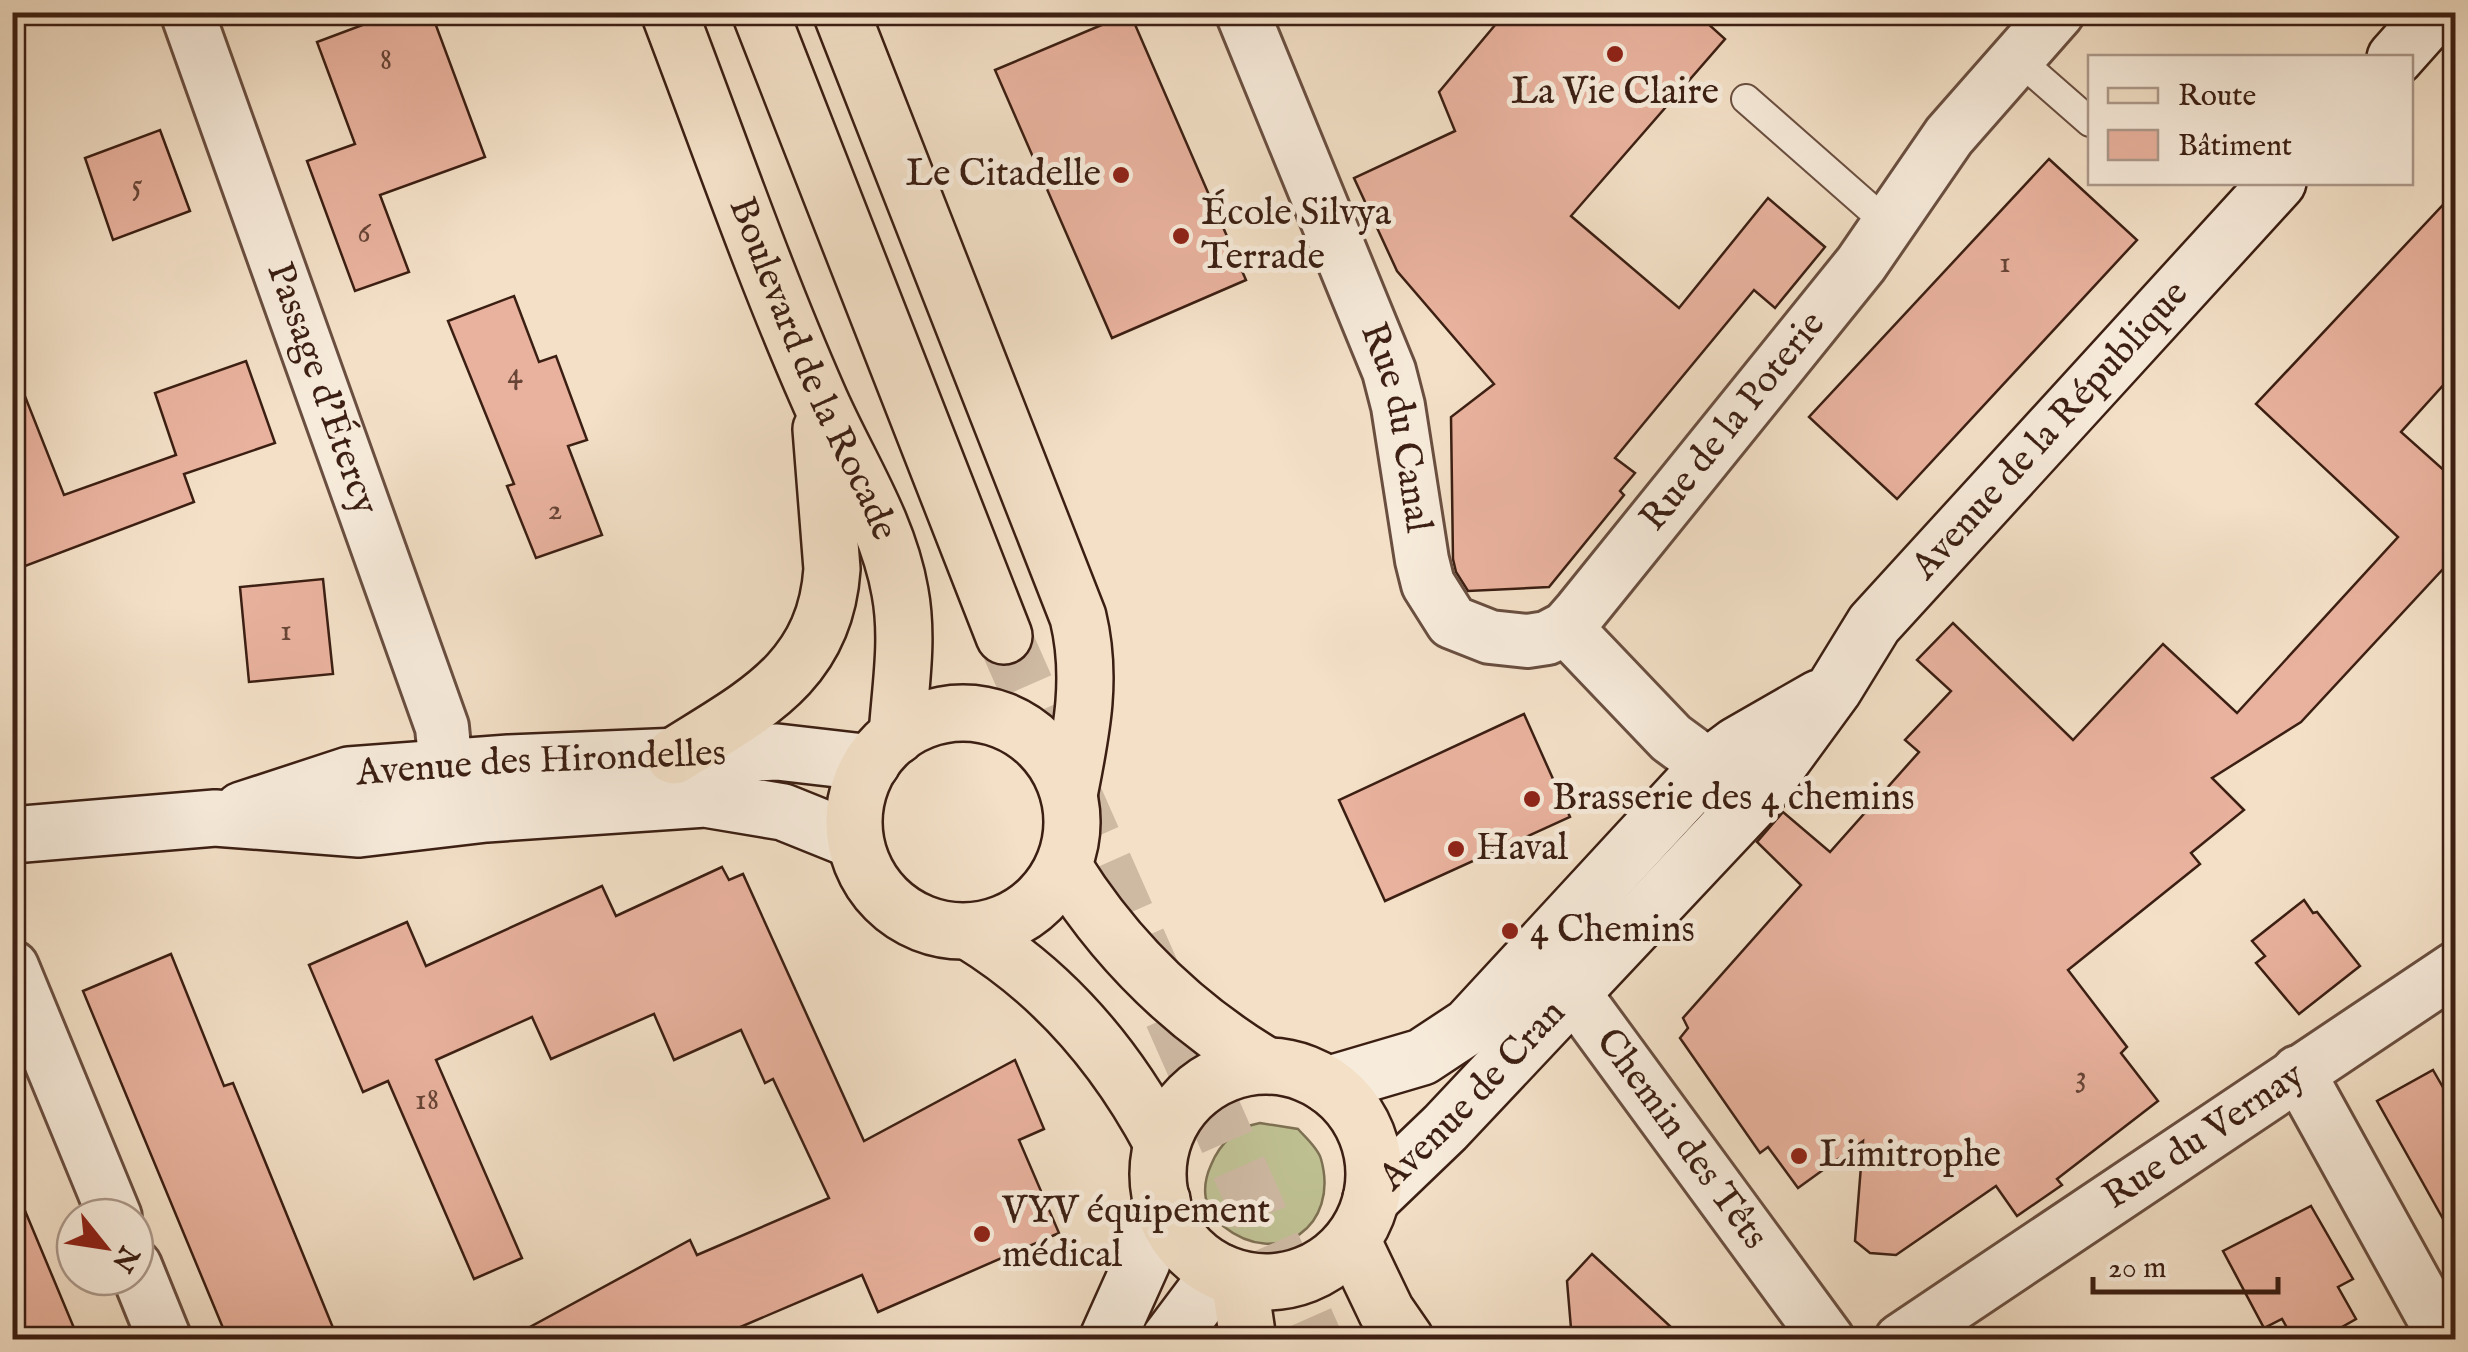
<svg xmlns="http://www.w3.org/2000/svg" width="2468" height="1352" viewBox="0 0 2468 1352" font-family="'IM FELL English',serif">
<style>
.green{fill:#bfc193;stroke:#7e7053;stroke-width:2.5}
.building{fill:#e9b29e;stroke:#3c1f13;stroke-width:2.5}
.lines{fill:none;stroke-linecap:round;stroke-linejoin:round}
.highway-tunnel{stroke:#ceb9a3;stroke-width:55;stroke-dasharray:55 28;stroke-linecap:butt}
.lane-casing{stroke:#6a4f40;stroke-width:32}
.street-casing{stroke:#6a4f40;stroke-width:58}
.secondary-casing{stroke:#3c1f13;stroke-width:60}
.primary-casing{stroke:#3c1f13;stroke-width:60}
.highway-casing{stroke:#3c1f13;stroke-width:60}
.lane{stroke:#f7ebdb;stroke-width:28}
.street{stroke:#f7ebdb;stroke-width:52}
.secondary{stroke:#f7ebdb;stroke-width:55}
.primary{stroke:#f3e0c7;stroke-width:55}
.highway{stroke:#f3e0c7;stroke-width:55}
.poi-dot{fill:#8f2418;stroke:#f7ebdb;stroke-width:4}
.labels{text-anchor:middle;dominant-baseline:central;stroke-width:10;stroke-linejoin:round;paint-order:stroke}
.number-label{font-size:32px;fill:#674436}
.poi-label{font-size:38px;fill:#3c1f13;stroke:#f7ebdb;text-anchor:start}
.street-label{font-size:38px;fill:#3c1f13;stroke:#f7ebdb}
</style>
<rect width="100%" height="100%" fill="#f3e0c7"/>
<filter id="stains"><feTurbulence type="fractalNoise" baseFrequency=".002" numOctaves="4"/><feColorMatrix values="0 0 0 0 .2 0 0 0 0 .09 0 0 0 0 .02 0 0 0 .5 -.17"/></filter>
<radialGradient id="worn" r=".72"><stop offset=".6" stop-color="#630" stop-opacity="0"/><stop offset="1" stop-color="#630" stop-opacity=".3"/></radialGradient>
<path class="green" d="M1260,1123l38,6c7,8 20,19 23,30 19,67 -43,111 -98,67 -20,-16 -22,-39 -12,-61 9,-22 26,-38 49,-42z"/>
<g class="building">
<path d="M397,12h34l54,145 -105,38 29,77 -54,19 -48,-130 48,-17 -38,-102z"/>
<path d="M1506,12h189l30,27 -154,177 108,92 89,-110 57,49 -50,61 -21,-18 -139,168 20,15 -15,18 4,4 -75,92 -81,4 -12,-19 -3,-13 -2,-142 43,-33 -97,-113 -43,-93 101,-47 -16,-39z"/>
<path d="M1130,13l116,267 -134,58 -117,-268z"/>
<path d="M160,130l30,81 -77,29 -28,-82z"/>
<path d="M2049,159l88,81 -240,259 -88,-82z"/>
<path d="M2456,191v180l-55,61 55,49v74l-155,167 -89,56 32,32 -53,43 9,11 -132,106 59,77 -6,6 37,48 -101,78 5,6 -45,31 -21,-30 -100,69 -26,-2 -15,-12 8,-100 -65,47 -30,-41 -8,6 -80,-115 8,-10 -5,-10 118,-133 -44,-43 26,-30 47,40 89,-100 -14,-12 46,-49 -34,-31 36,-37 120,117 90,-96 74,69 161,-176 -142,-133z"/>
<path d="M514,296l25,66 17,-6 31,84 -19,6 34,89 -66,23 -29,-72 7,-2 -66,-163z"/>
<path d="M246,361l29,82 -91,31 10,28 -182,69v-199l3,-1 49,124 112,-40 -21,-62z"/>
<path d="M323,579l10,95 -84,8 -9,-95z"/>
<path d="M1524,714l46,103 -185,84 -46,-101z"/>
<path d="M722,867l7,13 14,-6 121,267 151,-81 29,69 -25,11 40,93 -181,79 -16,-37 -152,65h-204l184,-100 7,15 132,-57 -56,-119 -8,4 -24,-53 -67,30 -20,-46 -103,45 -19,-42 -96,43 86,198 -48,21 -86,-198 -25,11 -54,-127 98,-43 19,44 176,-80 14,30z"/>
<path d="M2304,900l9,13 4,-1 43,54 -61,48 -43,-51 9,-7 -13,-15z"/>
<path d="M171,954l53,132 9,-3 105,257h-110l-145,-349z"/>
<path d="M2433,1070l23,40v132l-79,-141z"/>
<path d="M12,1182h1l66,158h-67z"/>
<path d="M2311,1206l42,73 -15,8 18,32 -37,21h-25l-12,-21 -18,9 -41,-77z"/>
<path d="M1592,1254l93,86h-113l-5,-59z"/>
</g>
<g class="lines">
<path class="highway-tunnel" d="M1004,636l311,704"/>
<defs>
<g id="lane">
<path d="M2018,59l72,63"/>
<path d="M1746,99l142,125"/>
</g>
<g id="street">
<path id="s1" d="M187,12l255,715 4,41"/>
<path id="s2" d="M1242,12l147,359 9,35 24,154 6,24 24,38 38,15 37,4 20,-3 19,-10 14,-16 281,-348 88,-128 109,-124"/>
<path d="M1566,628l105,110 38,28 32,30"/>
<path d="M12,967l103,250"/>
<path id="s3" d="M1531,988l42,4 255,348"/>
<path d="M2298,1072l148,268"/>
<path d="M135,1266l30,74"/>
<path id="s4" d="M1901,1340l555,-372"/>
</g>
<g id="secondary">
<path d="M2395,58l41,-46"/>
<path id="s5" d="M242,810l107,-35 160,-12 268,-11 95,11"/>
<path d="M12,835l203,-17 144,11 127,-15 219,-15 78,13 72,29"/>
<path d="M1327,1085l95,-28 47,-31 240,-260 28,-21 82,-47"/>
<path id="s6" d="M1371,1199l74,-71 305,-324 84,-115 40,-65 404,-442"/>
<path d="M1107,1340l35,-78 20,-62"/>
<path d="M1169,1340l51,-68"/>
</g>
<g id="primary">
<path id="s7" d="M669,12c49,128 94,259 149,384 28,65 70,126 82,196 9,48 0,97 -3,144"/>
<path d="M841,12l237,605c15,62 3,117 -9,178"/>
<circle cx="963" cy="822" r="109"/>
<path d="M674,756c79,-50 151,-83 158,-187l-11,-140"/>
<path d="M1064,867c51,82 118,148 201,198"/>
<path d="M970,932c85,52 146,124 192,211"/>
<circle cx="1266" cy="1174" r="108"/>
<path d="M1352,1240l34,71 20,29"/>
<path d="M1239,1279l9,61"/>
</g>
<path id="highway" d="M760,12l244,624"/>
</defs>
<use href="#lane" class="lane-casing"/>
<use href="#street" class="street-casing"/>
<use href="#secondary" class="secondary-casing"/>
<use href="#primary" class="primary-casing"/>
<use href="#highway" class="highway-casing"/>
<use href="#lane" class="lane"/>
<use href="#street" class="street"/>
<use href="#secondary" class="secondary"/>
<use href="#primary" class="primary"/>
<use href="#highway" class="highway"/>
</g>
<g class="poi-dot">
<circle cx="1615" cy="54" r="10"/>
<circle cx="1121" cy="175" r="10"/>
<circle cx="1181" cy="236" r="10"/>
<circle cx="1532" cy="799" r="10"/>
<circle cx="1456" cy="849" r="10"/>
<circle cx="1510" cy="931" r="10"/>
<circle cx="1799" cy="1156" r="10"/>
<circle cx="982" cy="1234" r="10"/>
</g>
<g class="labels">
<g class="number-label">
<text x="386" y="60">8</text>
<text x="137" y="185">5</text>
<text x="364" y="233">6</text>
<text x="2005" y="263">1</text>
<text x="515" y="374">4</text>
<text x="555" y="510">2</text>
<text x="286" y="631">1</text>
<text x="2081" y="1077">3</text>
<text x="427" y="1100">18</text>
</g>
<g class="poi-label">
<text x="1615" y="93" text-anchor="middle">La Vie Claire</text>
<text x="1101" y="175" text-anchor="end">Le Citadelle</text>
<text x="1201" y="214">École Silvya<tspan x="1201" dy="44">Terrade</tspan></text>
<text x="1552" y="799">Brasserie des 4 chemins</text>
<text x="1476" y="849">Haval</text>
<text x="1530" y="931">4 Chemins</text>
<text x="1819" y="1156">Limitrophe</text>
<text x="1002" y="1212">VYV équipement<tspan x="1002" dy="44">médical</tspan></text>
</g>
<g class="street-label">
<text stroke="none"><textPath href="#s7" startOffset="385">Boulevard de la Rocade</textPath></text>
<text stroke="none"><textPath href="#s1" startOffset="400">Passage d'Étercy</textPath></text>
<text stroke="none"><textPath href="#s2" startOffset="1035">Rue de la Poterie</textPath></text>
<text stroke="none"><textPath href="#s2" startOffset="445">Rue du Canal</textPath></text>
<text stroke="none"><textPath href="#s6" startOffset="1028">Avenue de la République</textPath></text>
<text stroke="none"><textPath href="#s5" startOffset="305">Avenue des Hirondelles</textPath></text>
<text stroke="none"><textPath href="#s6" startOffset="145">Avenue de Cran</textPath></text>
<text stroke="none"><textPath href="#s4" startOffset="365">Rue du Vernay</textPath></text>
<text stroke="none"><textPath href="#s3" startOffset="225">Chemin des Têts</textPath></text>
</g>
</g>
<rect width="2468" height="1352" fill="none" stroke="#f3e0c7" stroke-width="50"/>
<rect x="15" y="15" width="2438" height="1322" fill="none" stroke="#3c1f13" stroke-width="5"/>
<rect x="25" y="25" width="2418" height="1302" fill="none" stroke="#3c1f13" stroke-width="2.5"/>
<rect x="2088" y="55" width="325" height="130" fill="#f7ebdb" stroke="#ac998b" stroke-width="2.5"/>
<rect x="2108" y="88" width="50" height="15" fill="#f3e0c7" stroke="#ac998b" stroke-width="2.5"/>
<text x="2178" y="105" font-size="30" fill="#3c1f13">Route</text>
<rect x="2108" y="130" width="50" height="30" fill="#e9b29e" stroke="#ac998b" stroke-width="2.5"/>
<text x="2178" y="155" font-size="30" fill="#3c1f13">Bâtiment</text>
<g transform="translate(105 1247) rotate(120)"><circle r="48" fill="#f7ebdb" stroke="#ac998b" stroke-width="2.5"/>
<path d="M0-8L18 38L0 25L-18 38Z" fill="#8f2418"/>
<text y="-15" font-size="28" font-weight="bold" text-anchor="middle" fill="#3c1f13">N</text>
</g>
<path d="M2093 1277v15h185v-15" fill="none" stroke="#3c1f13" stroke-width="5"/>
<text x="2108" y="1277" font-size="30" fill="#3c1f13" stroke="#f7ebdb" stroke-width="8" paint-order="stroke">20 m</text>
<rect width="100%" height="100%" filter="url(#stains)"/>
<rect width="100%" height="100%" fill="url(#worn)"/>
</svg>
